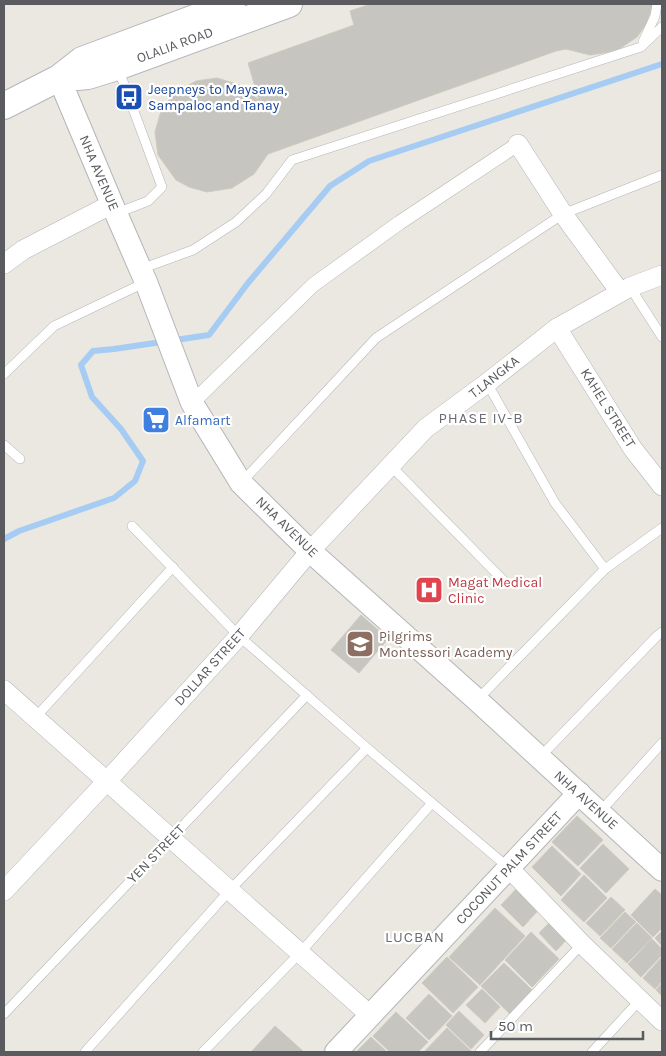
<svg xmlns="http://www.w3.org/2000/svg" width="666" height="1056" viewBox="0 0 666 1056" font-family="Karla,sans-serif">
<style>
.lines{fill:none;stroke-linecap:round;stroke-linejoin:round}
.stream{stroke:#a6ccf3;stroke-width:6}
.building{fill:#c7c5bf;stroke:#cecabf}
.service-casing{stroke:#b3b5b9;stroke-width:10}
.pedestrian-casing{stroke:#b3b5b9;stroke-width:15}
.minor-casing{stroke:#b3b5b9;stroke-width:20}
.tertiary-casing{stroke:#b3b5b9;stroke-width:24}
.secondary-casing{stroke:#b4b6bb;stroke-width:28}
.service{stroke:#fff;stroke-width:9}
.pedestrian{stroke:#fff;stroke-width:14}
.minor{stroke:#fff;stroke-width:19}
.tertiary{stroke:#fff;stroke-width:22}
.secondary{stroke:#fff;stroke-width:26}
.labels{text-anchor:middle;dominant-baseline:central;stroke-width:4.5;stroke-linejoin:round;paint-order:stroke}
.street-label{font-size:14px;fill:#595b5f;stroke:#fff}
.transit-label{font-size:14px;fill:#164399;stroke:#fff;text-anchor:start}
.shop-label{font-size:14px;fill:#366cbe;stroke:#fff;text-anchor:start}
.health-label{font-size:14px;fill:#be3a42;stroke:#fff;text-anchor:start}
.education-label{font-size:14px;fill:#785e54;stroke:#fff;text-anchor:start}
.neighbourhood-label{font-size:15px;letter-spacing:1px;fill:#6a6d71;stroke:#fff}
</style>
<rect width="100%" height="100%" fill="#eae8e0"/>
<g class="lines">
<path class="stream" d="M4,539l15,-8 95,-33 21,-17 8,-20 -22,-32 -29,-32 -11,-32 12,-14 21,-2 95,-14 39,-52 82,-97 39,-25 293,-97"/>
</g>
<g class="building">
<path d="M371,4h282l-6,19 -10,14 -21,14 -26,4 -24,-6 -10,2 -288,103 -14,20 -22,14 -25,4 -18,-5 -13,-7 -18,-25 -3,-23 6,-21 13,-18 22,-12 21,-3 23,7 19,15 -11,-37 106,-38 -4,-14z"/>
<path d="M361,615l27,24 -29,34 -28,-23z"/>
<path d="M577,816l26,24 -25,26 -26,-24z"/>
<path d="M603,844l26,25 -23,24 -26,-25z"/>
<path d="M552,846l29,28 -20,22 -29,-29z"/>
<path d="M584,875l23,23 -23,24 -23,-22z"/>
<path d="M520,885l22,21 -19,21 -22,-22z"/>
<path d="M655,889l7,6v33l-9,9 -22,-22z"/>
<path d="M611,897l14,13 -25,26 -14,-13z"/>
<path d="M495,908l30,28 -45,49 -31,-28z"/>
<path d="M625,912l11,10 -25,26 -11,-10z"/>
<path d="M553,919l17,17 -14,15 -17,-18z"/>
<path d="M637,923l15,15 -25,25 -15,-14z"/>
<path d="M662,931v15l-7,-8z"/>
<path d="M531,932l28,27 -27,28 -27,-27z"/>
<path d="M652,939l10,10v6l-21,22 -13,-13z"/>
<path d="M447,957l31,30 -25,26 -31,-30z"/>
<path d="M662,957v24l-7,8 -12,-11z"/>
<path d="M504,963l28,27 -22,24 -29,-28z"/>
<path d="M662,983v13l-6,-6z"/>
<path d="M482,989l18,18 -15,16 -19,-18z"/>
<path d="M429,994l23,22 -23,24 -23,-22z"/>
<path d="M459,1011l25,24 -13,14 -25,-24z"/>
<path d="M396,1012l32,30 -10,10h-28l-17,-16z"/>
<path d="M275,1026l29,26h-51l-1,-1z"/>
<path d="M447,1028l25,24h-48z"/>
<path d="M371,1037l16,15h-31z"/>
</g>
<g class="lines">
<defs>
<g id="service">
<path d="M643,42l12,-26 2,-12"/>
<path d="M117,213l31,-12 14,-14 -44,-119"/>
<path d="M141,269l52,-19 43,-28 30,-28 26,-34 349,-113 21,-20"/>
<path d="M630,287l32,50"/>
<path d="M4,374l50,-48 92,-44"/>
<path d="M487,383l68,120 50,66"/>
<path d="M4,445l16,14"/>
<path d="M390,465l113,115"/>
<path d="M241,483l135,-145 187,-124 99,-39"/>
<path d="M132,526l107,110 128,112 142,120"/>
<path d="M477,700l128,-131 57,-41"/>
<path d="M35,718l138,-151"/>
<path d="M540,757l117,-121 5,-4"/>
<path d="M600,812l62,-69"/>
<path d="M4,1014l303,-319"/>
<path d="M85,1052l145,-162 137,-142"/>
<path d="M203,1052l97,-99 132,-150"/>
<path d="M480,1052l102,-108"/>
<path d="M592,1052l48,-52"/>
</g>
<path id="pedestrian" d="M192,403l121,-118 86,-62 119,-79"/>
<g id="minor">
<path d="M518,144l45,70 57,78"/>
<path d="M4,264l19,-14 89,-46"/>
<path d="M557,328l76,121 29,37"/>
<path d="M4,690l366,325"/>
<path d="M509,868l73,76 80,77"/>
<path d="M4,891l103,-110 132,-145 71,-85 116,-123 61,-45 70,-55 73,-41 32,-12"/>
</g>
<g id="tertiary">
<path d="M59,78l53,126 34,78 46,121 49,80 69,68 167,149 185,170"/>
<path d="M336,1052l243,-259"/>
</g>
<g id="secondary">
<path d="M77,77l11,-1 29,-9 172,-63"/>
<path d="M4,106l55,-28 23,-18 150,-56"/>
</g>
</defs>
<use href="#service" class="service-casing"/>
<use href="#pedestrian" class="pedestrian-casing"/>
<use href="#minor" class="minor-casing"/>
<use href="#tertiary" class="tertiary-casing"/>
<use href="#secondary" class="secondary-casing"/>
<use href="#service" class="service"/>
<use href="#pedestrian" class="pedestrian"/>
<use href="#minor" class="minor"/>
<use href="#tertiary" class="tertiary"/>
<use href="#secondary" class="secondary"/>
</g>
<defs>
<symbol id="bus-square" viewBox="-11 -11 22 22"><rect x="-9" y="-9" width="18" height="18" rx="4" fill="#1a4fb4" stroke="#fff"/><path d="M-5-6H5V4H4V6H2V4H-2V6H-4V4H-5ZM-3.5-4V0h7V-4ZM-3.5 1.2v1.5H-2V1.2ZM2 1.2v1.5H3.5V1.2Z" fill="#fff"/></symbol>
<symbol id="supermarket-square" viewBox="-11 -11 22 22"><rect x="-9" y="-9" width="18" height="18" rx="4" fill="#3f7fe0" stroke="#fff"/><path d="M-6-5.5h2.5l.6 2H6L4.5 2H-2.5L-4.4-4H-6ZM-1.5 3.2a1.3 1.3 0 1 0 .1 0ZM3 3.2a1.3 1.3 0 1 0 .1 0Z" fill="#fff"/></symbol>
<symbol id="hospital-square" viewBox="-11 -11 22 22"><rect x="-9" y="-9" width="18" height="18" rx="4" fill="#e0444e" stroke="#fff"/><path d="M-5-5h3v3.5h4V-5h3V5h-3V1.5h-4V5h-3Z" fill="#fff"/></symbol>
<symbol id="school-square" viewBox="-11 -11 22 22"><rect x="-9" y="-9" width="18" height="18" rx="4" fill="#8d6e63" stroke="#fff"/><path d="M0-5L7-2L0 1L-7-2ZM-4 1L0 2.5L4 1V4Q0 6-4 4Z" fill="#fff"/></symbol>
</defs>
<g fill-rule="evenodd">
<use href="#bus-square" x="113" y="81" width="32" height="32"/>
<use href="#supermarket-square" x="140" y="404" width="32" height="32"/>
<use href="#hospital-square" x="413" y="574" width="32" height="32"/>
<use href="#school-square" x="344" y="628" width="32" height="32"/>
</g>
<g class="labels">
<g class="street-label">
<text transform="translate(175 45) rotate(-20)">OLALIA ROAD</text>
<text transform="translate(99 173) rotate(67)">NHA AVENUE</text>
<text transform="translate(494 377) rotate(-38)">T.LANGKA</text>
<text transform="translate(608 408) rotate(58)">KAHEL STREET</text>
<text transform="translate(287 527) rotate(44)">NHA AVENUE</text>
<text transform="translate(210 667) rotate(-48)">DOLLAR STREET</text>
<text transform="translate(586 800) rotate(42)">NHA AVENUE</text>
<text transform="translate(156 854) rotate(-46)">YEN STREET</text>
<text transform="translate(509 868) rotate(-47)">COCONUT PALM STREET</text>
</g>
<g class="transit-label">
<text x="148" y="89">Jeepneys to Maysawa,<tspan x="148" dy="16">Sampaloc and Tanay</tspan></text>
</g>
<g class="shop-label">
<text x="175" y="420">Alfamart</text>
</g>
<g class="health-label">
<text x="448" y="582">Magat Medical<tspan x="448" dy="16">Clinic</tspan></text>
</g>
<g class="education-label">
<text x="379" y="636">Pilgrims<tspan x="379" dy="16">Montessori Academy</tspan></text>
</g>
<g class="neighbourhood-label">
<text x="481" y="418">PHASE IV-B</text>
<text x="415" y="937">LUCBAN</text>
</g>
</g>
<rect width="666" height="1056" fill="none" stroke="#595b5f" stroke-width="10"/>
<path d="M491 1031v8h152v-8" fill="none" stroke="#595b5f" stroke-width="2.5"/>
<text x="498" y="1031" font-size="15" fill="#595b5f" stroke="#ffffff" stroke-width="4" paint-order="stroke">50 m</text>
</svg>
